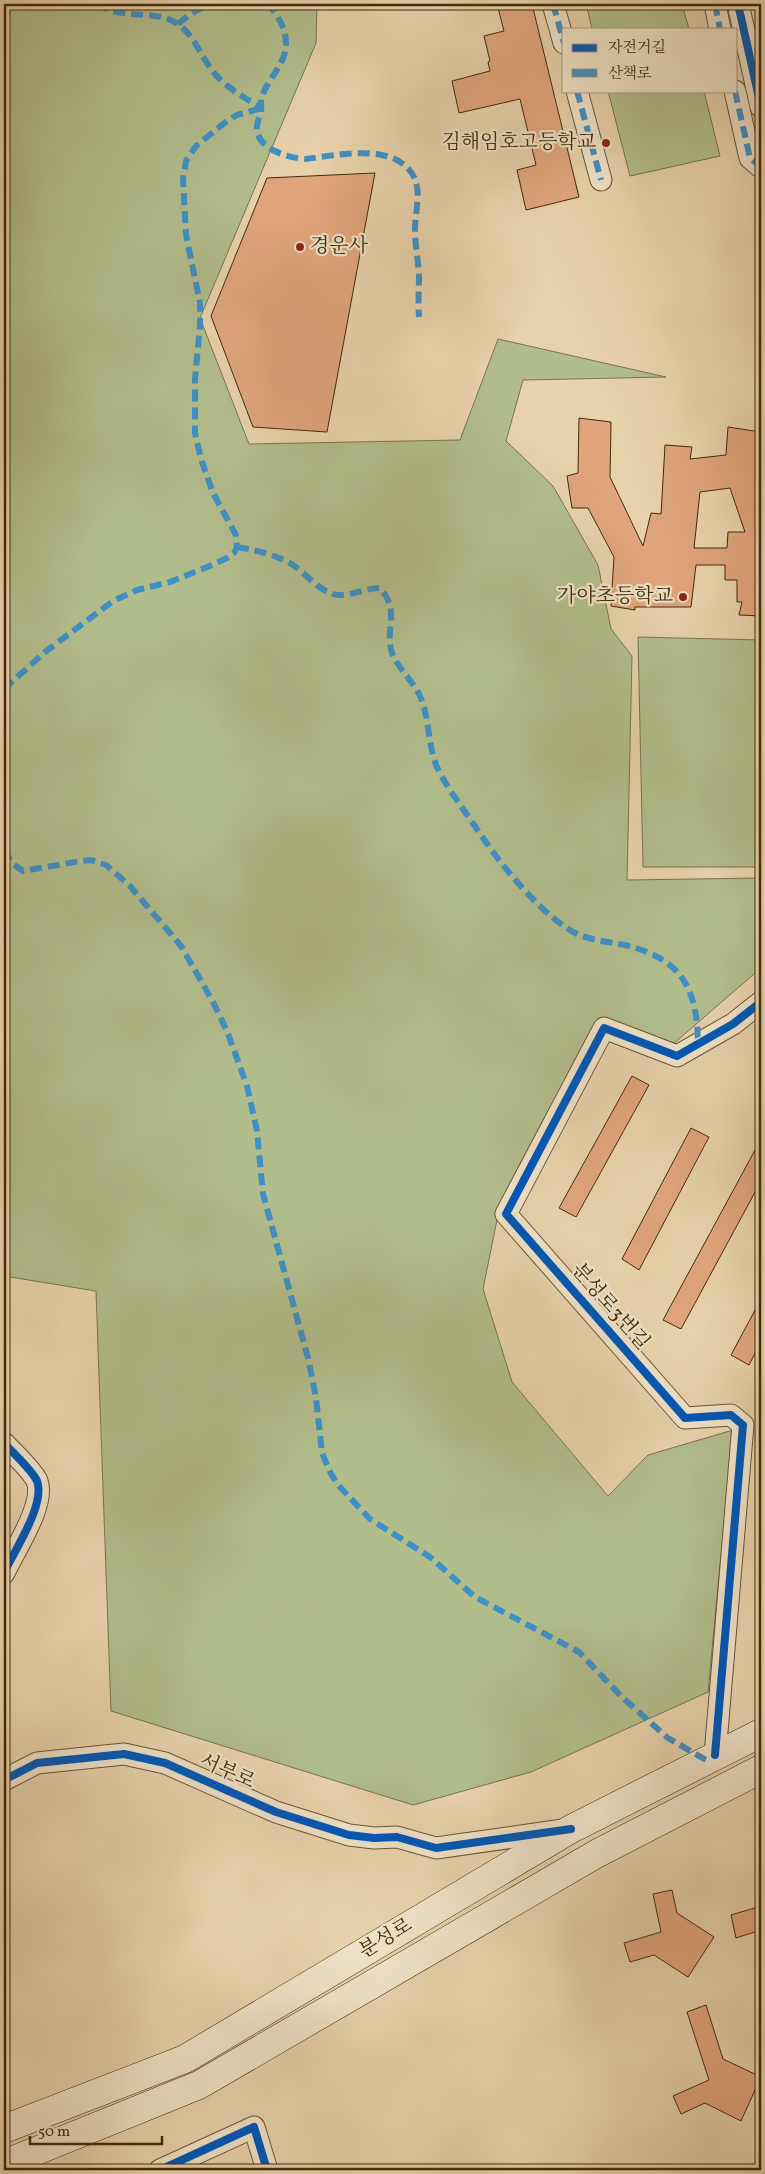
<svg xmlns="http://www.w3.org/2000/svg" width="765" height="2174" viewBox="0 0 765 2174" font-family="Vollkorn,'Noto Serif KR',serif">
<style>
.green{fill:#b2bd8c;stroke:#7a744b}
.building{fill:#e1a57c;stroke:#412b0a;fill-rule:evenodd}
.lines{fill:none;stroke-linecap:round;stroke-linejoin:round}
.street-casing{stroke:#6b5532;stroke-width:23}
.secondary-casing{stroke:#412b0a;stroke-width:29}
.street{stroke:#f0e2c8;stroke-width:21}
.secondary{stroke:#f0e2c8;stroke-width:28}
.quiet{stroke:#3f90c6;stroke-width:6;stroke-dasharray:12 6;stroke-linecap:butt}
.cycleway-casing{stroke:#f0e2c8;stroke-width:11}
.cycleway{stroke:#0057b8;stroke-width:8}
.poi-dot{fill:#8f2418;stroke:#f0e2c8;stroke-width:2}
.labels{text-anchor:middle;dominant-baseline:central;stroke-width:4.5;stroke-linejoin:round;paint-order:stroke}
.poi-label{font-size:20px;fill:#412b0a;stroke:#f0e2c8;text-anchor:end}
.street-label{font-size:20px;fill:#412b0a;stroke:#f0e2c8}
</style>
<rect width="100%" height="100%" fill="#e8d2ab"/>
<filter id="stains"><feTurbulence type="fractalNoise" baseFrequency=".004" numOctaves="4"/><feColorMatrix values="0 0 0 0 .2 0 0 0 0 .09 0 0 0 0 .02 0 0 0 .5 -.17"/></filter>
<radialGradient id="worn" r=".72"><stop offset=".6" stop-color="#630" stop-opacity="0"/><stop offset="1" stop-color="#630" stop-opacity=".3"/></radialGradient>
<g class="green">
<path d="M4,4h313l-1,39 -116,275 49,126 211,-4 38,-101 168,38 -143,3 -17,61 47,45 45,79 13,64 21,27 -5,224 134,-2v90l-89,77 -73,-27 -102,202 -14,69 29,93 96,114 40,-41 85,-25 -25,262 -177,80 -118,33 -302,-94 -15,-420 -92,-15z"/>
<path d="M586,4h96l7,25h-97z"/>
<path d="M608,91h96l16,65 -90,20z"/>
<path d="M638,637l123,3v227h-118z"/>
</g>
<g class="building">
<path d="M497,4h35l47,193 -53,13 -9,-40 19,-5 -16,-66 -61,14 -7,-32 38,-10 -2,-9 2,-1 -6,-25 20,-5z"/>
<path d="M375,173l-48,259 -74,-5 -42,-111 56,-138z"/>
<path d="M579,418l32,4 -1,55 33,69 8,-33 10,1 4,-69 27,2 -2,12 36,-4 2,-28 33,5 -5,27 1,14 4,15v128l-22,-1 3,-13h-5v-22h-12v-15h-29l-5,42h-56v3l-24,-4 3,-49 -26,-49h-16l-5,-32 11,-3zM730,488l15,44h-17l-1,16h-33l6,-56z"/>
<path d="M632,1076l17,9 -73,132 -17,-9z"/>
<path d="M691,1128l18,9 -70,133 -17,-11z"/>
<path d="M761,1139v42l-80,148 -18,-9z"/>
<path d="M761,1299v43l-12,23 -18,-10z"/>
<path d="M672,1890l5,23 37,24 -26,40 -34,-22 -24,7 -6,-19 37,-11 -8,-38z"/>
<path d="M761,1906v24l-25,8 -5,-23z"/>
<path d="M706,2005l17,54 38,18 -20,44 -36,-18 -24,11 -8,-18 36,-16 -22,-68z"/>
</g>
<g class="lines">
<defs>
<g id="street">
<path d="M553,4l11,39"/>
<path d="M715,4l5,25"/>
<path d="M738,4l23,103"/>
<path d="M577,91l24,89"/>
<path d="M735,91l15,67 11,9"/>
<path d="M4,1443c9,10 28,27 33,38 9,23 -23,70 -33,92"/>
<path d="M715,1755l28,-330 -12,-10 -46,3 -179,-204 98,-186 73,28 56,-32 28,-22"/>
<path d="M4,1780l33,-17 87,-9 41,9 111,49 73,23 25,3 23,-1 39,11 127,-18"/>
<path d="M160,2170l94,-43 13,43"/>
</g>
<g id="secondary">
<path d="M4,2129l181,-70 386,-230 190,-96"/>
<path d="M4,2164l195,-79 399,-232 163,-84"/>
</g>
</defs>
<use href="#street" class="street-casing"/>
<use href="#secondary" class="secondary-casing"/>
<use href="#street" class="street"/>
<use href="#secondary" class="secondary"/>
<g class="quiet">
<path d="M97,4c24,17 58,4 81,20 17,12 24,35 37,50 12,14 31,25 47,34"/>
<path d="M266,4c8,5 12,13 16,21 13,33 -9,44 -20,71 -2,4 0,10 -1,15 -1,6 -5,12 -4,18 1,21 32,29 49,30 32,-4 92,-18 109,20 6,15 0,34 0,50 0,15 3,30 4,46 0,14 -1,28 0,42"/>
<path d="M553,4l11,39"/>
<path d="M715,4l5,25"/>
<path d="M178,24l11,-9 20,-11"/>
<path d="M577,91l24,89"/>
<path d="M735,91l15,67 11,9"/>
<path d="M237,547c19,3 40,8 56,18 14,9 27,28 45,30 13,1 28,-7 42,-7 21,23 4,42 12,65 6,15 19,26 27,41 11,22 8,50 18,73 7,15 17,29 26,42 16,23 31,46 49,67 19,22 40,45 65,58 16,7 35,8 52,12 55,15 68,44 69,98"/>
<path d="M4,689l41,-37 68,-51 24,-11 33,-8 42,-17 15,-7 7,-5 3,-6 -1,-12 -23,-42 -12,-34 -6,-26v-54l5,-53v-23l-14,-68 -3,-56 3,-18 10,-15 31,-25 10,-6 25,-7"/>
<path d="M4,850l9,14 10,7 58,-10 10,-1 15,5 24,21 51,60 31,54 15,31 20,55 10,45 6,63 45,164 8,40 6,55 9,21 8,12 31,33 60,38 45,40 104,55 42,44 47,42 38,22"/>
</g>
<defs>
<g id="cycleway">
<path d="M738,4l23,103"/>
<path d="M4,1443c9,10 28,27 33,38 9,23 -23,70 -33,92"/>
<path d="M715,1755l28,-330 -12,-10 -46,3 -179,-204 98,-186 73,28 56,-32 28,-22"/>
<path d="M4,1780l33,-17 87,-9 41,9 111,49 73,23 25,3 23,-1 39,11 135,-19"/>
<path d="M160,2170l94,-43 13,43"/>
</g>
</defs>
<use href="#cycleway" class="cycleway-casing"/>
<use href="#cycleway" class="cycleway"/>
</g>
<g class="poi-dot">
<circle cx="606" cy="143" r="5"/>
<circle cx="300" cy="247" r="5"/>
<circle cx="683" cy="597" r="5"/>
</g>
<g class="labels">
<g class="poi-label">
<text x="596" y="143">김해임호고등학교</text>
<text x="310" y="247" text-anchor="start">경운사</text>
<text x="673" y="597">가야초등학교</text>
</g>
<g class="street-label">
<text transform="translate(610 1307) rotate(49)">분성로3번길</text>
<text transform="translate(227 1772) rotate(24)">서부로</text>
<text transform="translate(386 1939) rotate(-31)">분성로</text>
</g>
</g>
<rect width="765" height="2174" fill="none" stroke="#e8d2ab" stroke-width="20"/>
<rect x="5" y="5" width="755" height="2164" fill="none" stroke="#412b0a" stroke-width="2.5"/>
<rect x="10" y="10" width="745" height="2154" fill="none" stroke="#412b0a"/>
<rect x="562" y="28" width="175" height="65" fill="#f0e2c8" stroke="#aa997c"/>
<rect x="572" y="44" width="25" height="8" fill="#0057b8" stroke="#aa997c"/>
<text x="608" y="52" font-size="15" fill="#412b0a">자전거길</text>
<rect x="572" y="69" width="25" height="8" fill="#3f90c6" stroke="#aa997c"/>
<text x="608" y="78" font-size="15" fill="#412b0a">산책로</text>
<path d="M30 2136v8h132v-8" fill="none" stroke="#412b0a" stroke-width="2.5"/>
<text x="38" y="2136" font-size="15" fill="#412b0a" stroke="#f0e2c8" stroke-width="4" paint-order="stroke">50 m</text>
<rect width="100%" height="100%" filter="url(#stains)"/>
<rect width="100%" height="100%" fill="url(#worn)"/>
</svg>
